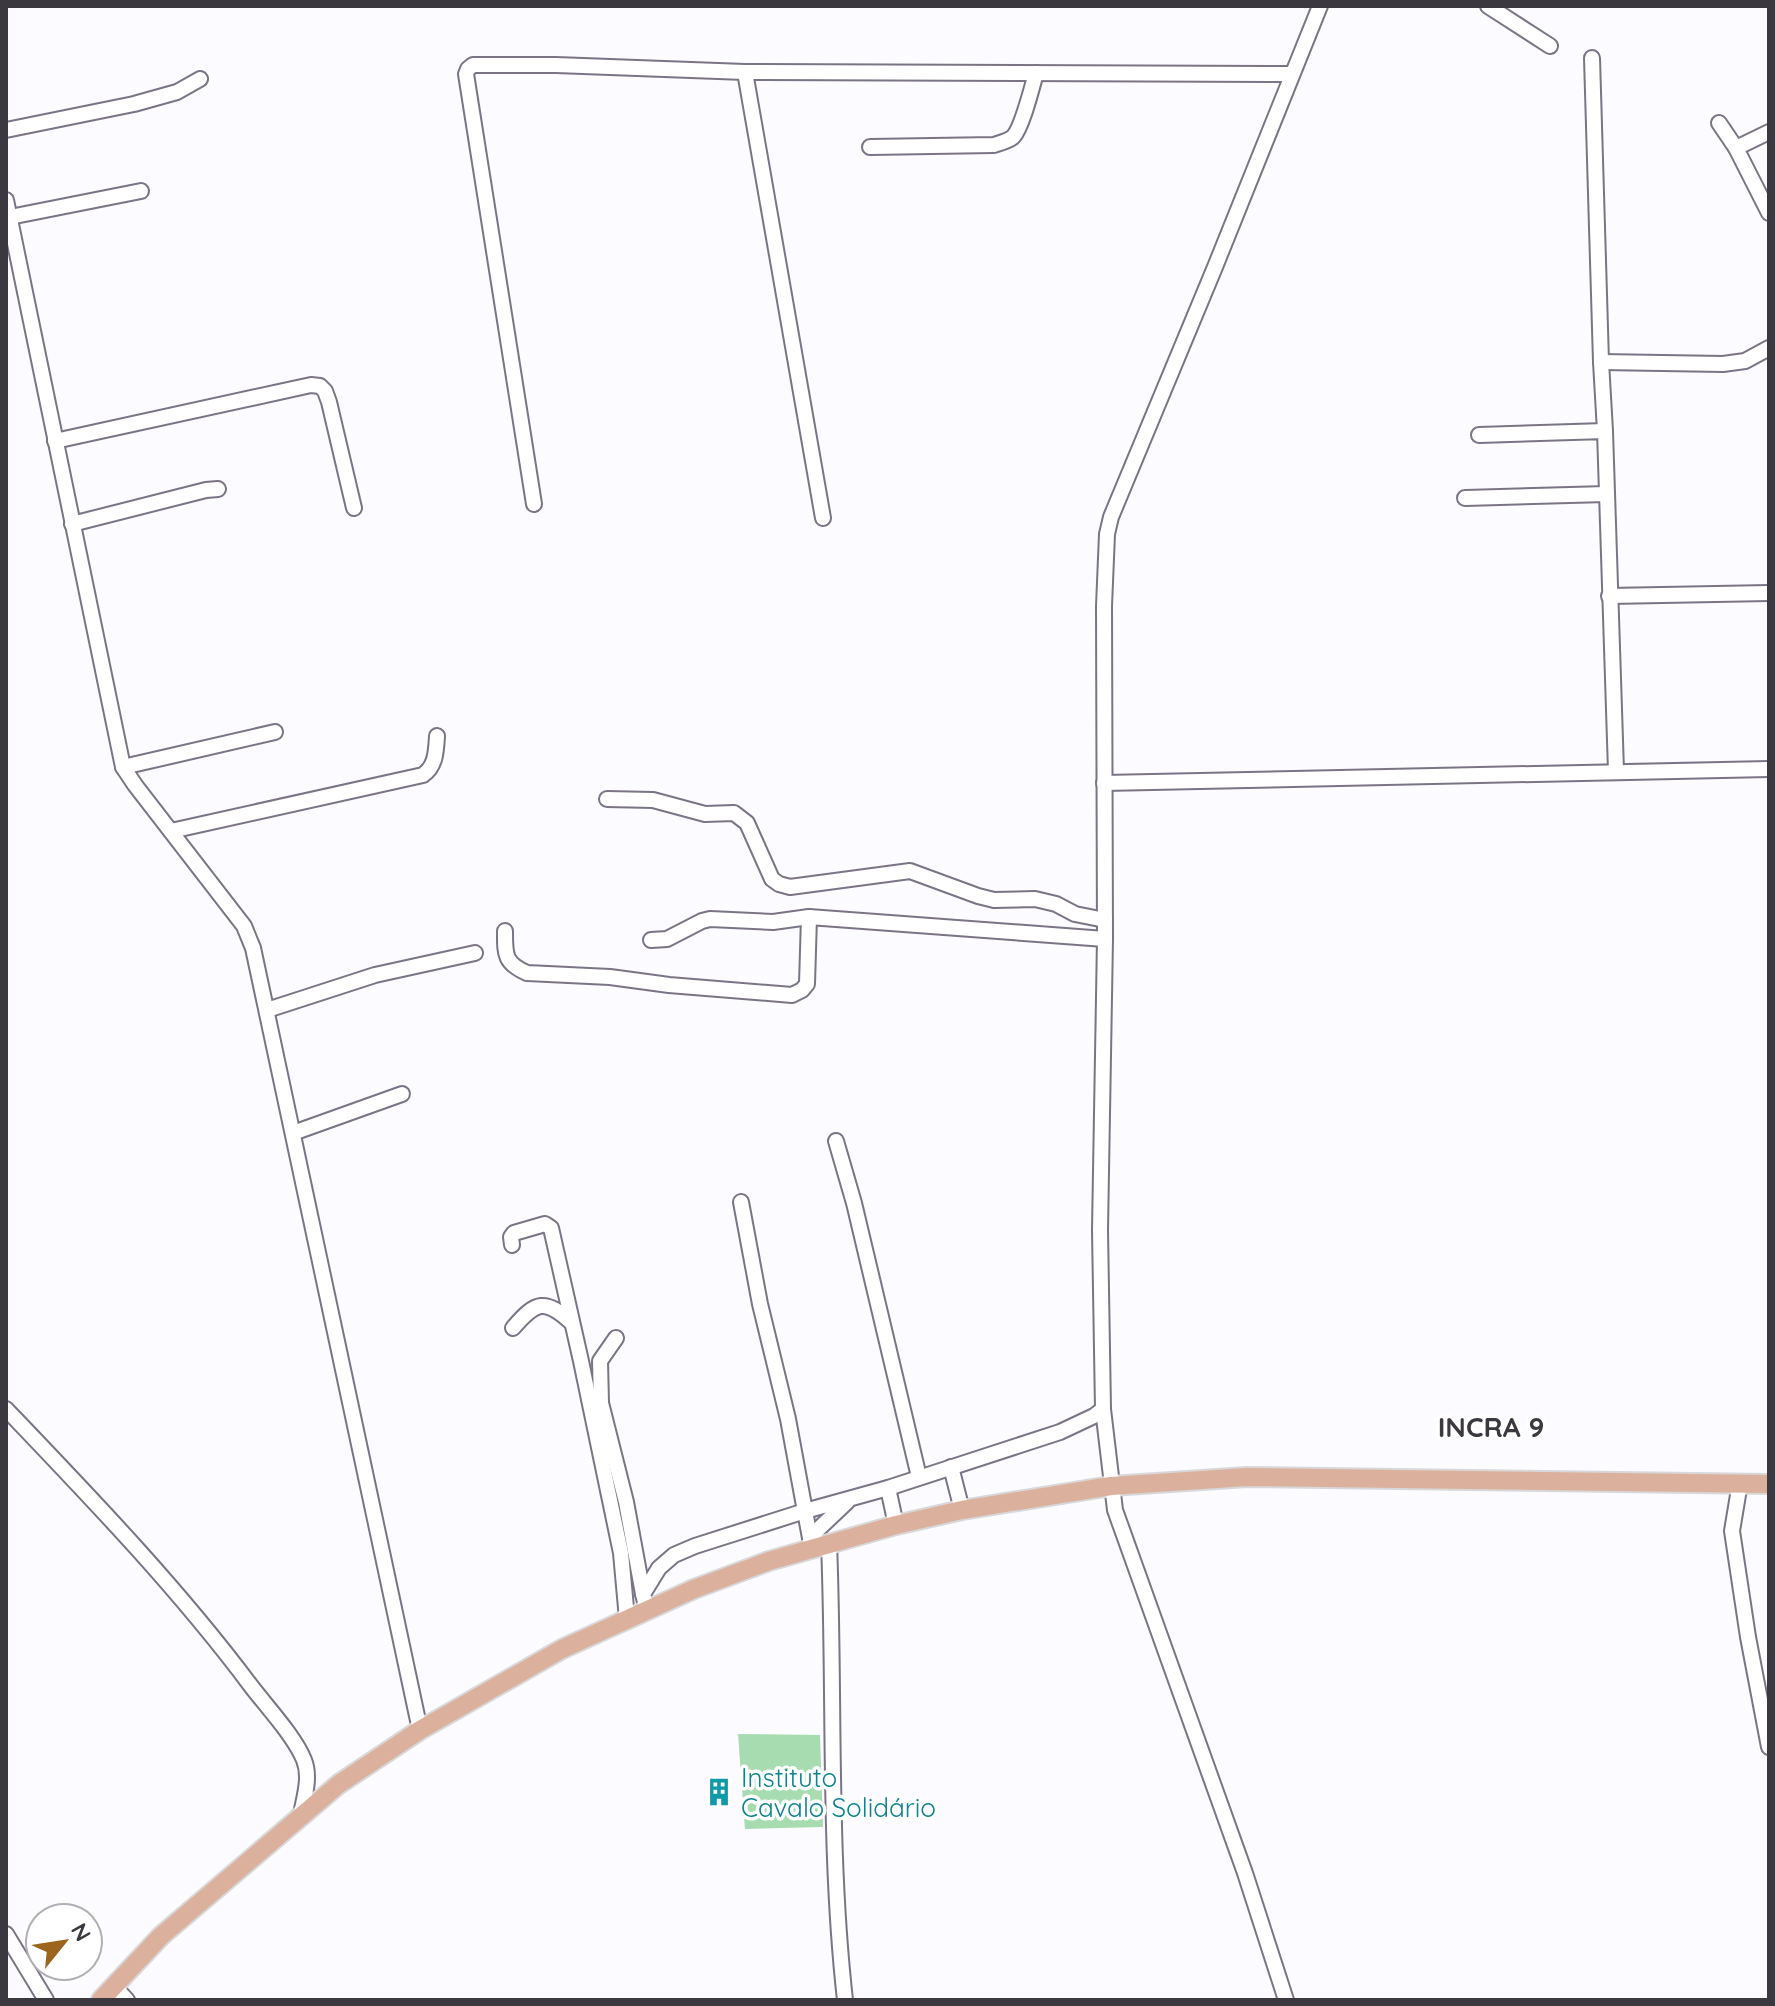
<svg xmlns="http://www.w3.org/2000/svg" width="1775" height="2006" viewBox="0 0 1775 2006" font-family="Quicksand,sans-serif">
<style>
.green{fill:#a6dcb0}
.lines{fill:none;stroke-linecap:round;stroke-linejoin:round}
.minor-casing{stroke:#7b7486;stroke-width:18}
.major-casing{stroke:#d8d7d9;stroke-width:22}
.minor{stroke:#fff;stroke-width:14}
.major{stroke:#dbb19d;stroke-width:18}
.labels{text-anchor:middle;dominant-baseline:central;stroke-width:7;stroke-linejoin:round;paint-order:stroke}
.culture-label{font-size:26px;fill:#0d838f;stroke:#fff;text-anchor:start}
.neighbourhood-label{font-size:28px;font-weight:bold;fill:#3b3840;stroke:#fff}
</style>
<rect width="100%" height="100%" fill="#fcfbff"/>
<path class="green" d="M738,1734l82,1 3,92 -78,2z"/>
<g class="lines">
<defs>
<g id="minor">
<path d="M1488,6l62,40"/>
<path d="M1592,58l9,304 4,69"/>
<path d="M745,72l78,446"/>
<path d="M1719,123l17,25 33,65"/>
<path d="M6,130l128,-26 43,-12 23,-13"/>
<path d="M870,147l124,-2c6,-2 14,-4 19,-8 9,-9 19,-50 23,-64"/>
<path d="M1736,148l33,-16"/>
<path d="M6,200l117,567 12,18 109,141 9,22 167,782"/>
<path d="M10,217l131,-26"/>
<path d="M1601,362l122,2 22,-3 24,-13"/>
<path d="M1479,435l126,-4 11,340"/>
<path d="M55,441l256,-56 9,1 5,5 4,11 25,106"/>
<path d="M1465,498l142,-4"/>
<path d="M534,504l-68,-430 2,-5 5,-4h83l189,7 547,2"/>
<path d="M72,524l134,-34 12,-1"/>
<path d="M1609,596l160,-3"/>
<path d="M123,767l152,-35"/>
<path d="M1104,783l665,-14"/>
<path d="M607,799l46,1 52,14 29,-1 13,10 25,56 7,5 11,3 120,-16 68,25 16,4 41,-1 21,5 19,10 30,6"/>
<path d="M171,831l252,-56c13,-9 13,-24 14,-39"/>
<path d="M505,931c0,23 -1,32 22,42l83,4 59,8 123,10 10,-5 5,-6 2,-67"/>
<path d="M651,940l16,-1 35,-18 8,-2 63,3 36,-5 296,22"/>
<path d="M267,1010l108,-35 100,-22"/>
<path d="M293,1133l109,-39"/>
<path d="M836,1141l18,62 65,274"/>
<path d="M741,1202l19,102 28,115 24,130"/>
<path d="M512,1245l-1,-8 3,-4 31,-9 6,4 30,133 40,192 6,66"/>
<path d="M513,1328c23,-27 32,-30 59,-5"/>
<path d="M616,1338l-16,23 1,42 25,99 17,92"/>
<path d="M6,1409c85,89 171,178 245,277 16,21 44,51 53,74 7,17 0,38 -3,54"/>
<path d="M951,1467l11,43"/>
<path d="M1740,1483l-8,48 16,106 21,110"/>
<path d="M888,1488l8,37"/>
<path d="M810,1537l37,-35"/>
<path d="M829,1543c6,152 -1,306 16,457"/>
<path d="M647,1610l-4,-16 16,-26 15,-13 21,-9 110,-35 83,-23 172,-56 34,-16 9,-7"/>
<path d="M6,1934l40,66"/>
<path d="M114,1986l13,14"/>
<path d="M1286,2000l-41,-127 -130,-363 -12,-101 -3,-179 5,-291 -1,-333 3,-72 4,-17 104,-250 105,-261"/>
</g>
<path id="major" d="M101,2000l60,-64 178,-152 81,-54 142,-81 132,-60 75,-28 127,-36 66,-15 149,-24 136,-9 522,7"/>
</defs>
<use href="#minor" class="minor-casing"/>
<use href="#major" class="major-casing"/>
<use href="#minor" class="minor"/>
<use href="#major" class="major"/>
</g>
<defs>
<symbol id="building-bare" viewBox="-9 -9 18 18"><path d="M-4-6H4V6H1V3H-1V6H-4ZM-2.5-4.3h1.7v1.8h-1.7ZM.8-4.3h1.7v1.8H.8ZM-2.5-1h1.7V.8h-1.7ZM.8-1h1.7V.8H.8Z" fill="#0f9aa8" stroke="#fff" stroke-width="2.5" paint-order="stroke"/></symbol>
</defs>
<g fill-rule="evenodd">
<use href="#building-bare" x="699" y="1772" width="40" height="40"/>
</g>
<g class="labels">
<g class="culture-label">
<text x="741" y="1777">Instituto<tspan x="741" dy="30">Cavalo Solidário</tspan></text>
</g>
<g class="neighbourhood-label">
<text x="1491" y="1426">INCRA 9</text>
</g>
</g>
<rect width="1775" height="2006" fill="none" stroke="#3b3840" stroke-width="16"/>
<g transform="translate(64 1942) rotate(60)"><circle r="38" fill="#ffffff" stroke="#b1afb3" stroke-width="2"/>
<path d="M0-6L14 30L0 20L-14 30Z" fill="#9b651e"/>
<text y="-12" font-size="22" font-weight="bold" text-anchor="middle" fill="#3b3840">N</text>
</g>
</svg>
